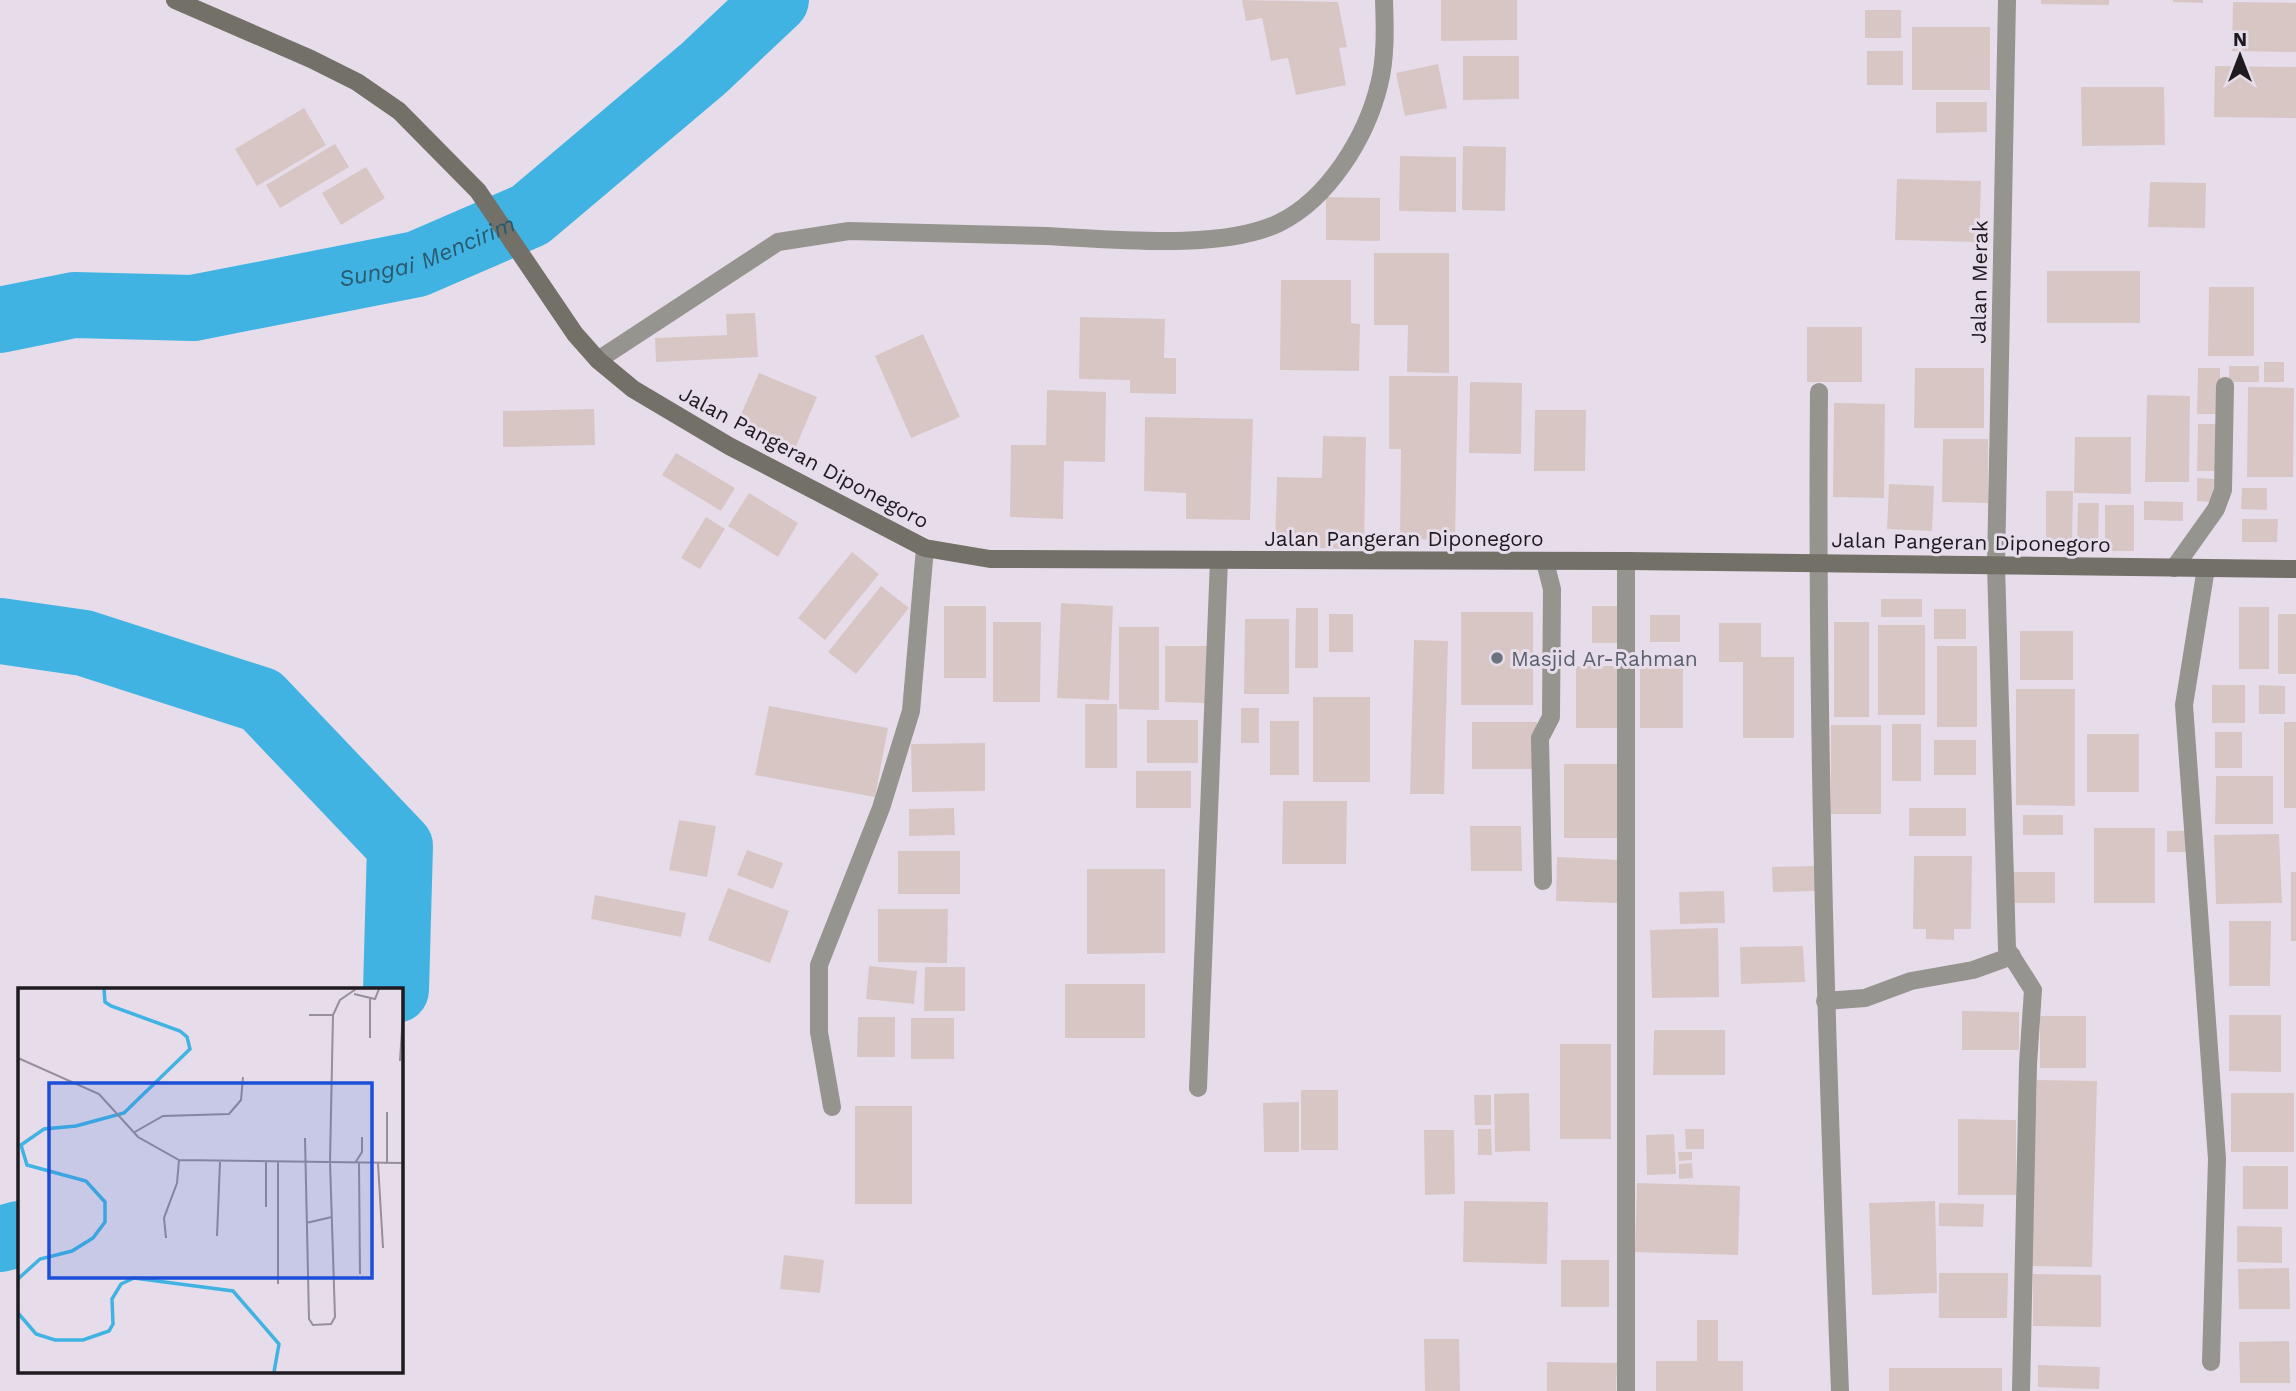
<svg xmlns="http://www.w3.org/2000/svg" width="2296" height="1391" viewBox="0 0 2296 1391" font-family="'Work Sans',sans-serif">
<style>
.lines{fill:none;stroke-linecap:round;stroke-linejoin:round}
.river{stroke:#41b3e3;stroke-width:66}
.building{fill:#d8c6c5}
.street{stroke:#96948e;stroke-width:18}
.secondary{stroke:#737067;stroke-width:18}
.worship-dot{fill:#6b7280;stroke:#e7ddea;stroke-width:2.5}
.labels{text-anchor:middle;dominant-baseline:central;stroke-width:6;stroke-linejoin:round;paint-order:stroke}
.street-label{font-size:21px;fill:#1e1a1f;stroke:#e7ddea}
.worship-label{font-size:21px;fill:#5b616d;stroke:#e7ddea;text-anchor:start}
.water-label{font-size:23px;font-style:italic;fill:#2a586d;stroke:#e7ddea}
.inset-river{fill:none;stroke:#41b3e3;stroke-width:3.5}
.inset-road{fill:none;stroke:#978f99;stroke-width:2}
.view{fill:#1d4ed8;fill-opacity:0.15;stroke:#1d4ed8;stroke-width:3.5}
.inset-edge{fill:none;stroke:#1e1a1f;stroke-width:3.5}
</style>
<rect width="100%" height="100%" fill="#e7ddea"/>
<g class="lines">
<g class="river">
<path id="s1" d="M0,320l74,-15 119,3 224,-44 113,-49 174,-147 72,-68"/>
<path d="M0,631l84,12 177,57 139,146 -4,144"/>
<path d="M0,1239l19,-5"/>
</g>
</g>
<g class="building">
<path d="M1242,0l96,2 9,45 -8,1 7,37 -50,10 -8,-37 -17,3 -9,-43 -16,3z"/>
<path d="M1441,0h76v40l-76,1z"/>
<path d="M2041,0h68v5l-68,-1z"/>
<path d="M2173,0h30v3l-30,-1z"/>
<path d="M2233,2l63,1v49l-64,-1z"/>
<rect x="1865" y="10" width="36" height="28"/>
<rect x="1912" y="27" width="78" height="63"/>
<rect x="1867" y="51" width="36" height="34"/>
<path d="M1463,56h56v43l-56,1z"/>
<path d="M1438,64l9,44 -42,8 -9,-43z"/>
<path d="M2215,66l81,1v51l-82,-1z"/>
<path d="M2081,87h83l1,58 -83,1z"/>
<path d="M1936,102h51v30l-51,1z"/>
<path d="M304,108l22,37 -69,41 -22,-37z"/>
<path d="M335,144l14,23 -69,41 -14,-23z"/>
<path d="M1463,146l43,1 -1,64 -43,-1z"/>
<path d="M1400,156l56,1v55l-57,-1z"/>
<path d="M366,167l19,31 -44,27 -19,-32z"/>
<path d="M1897,179l84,2 -2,61 -84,-2z"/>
<path d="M2150,182l56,1 -1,45 -57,-1z"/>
<path d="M1326,197l54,1v43l-54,-1z"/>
<path d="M1374,253h75v120l-42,-1 1,-47h-34z"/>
<rect x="2047" y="271" width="93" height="52"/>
<path d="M1281,280h70v43l9,1 -1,47 -79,-1z"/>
<path d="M2209,287h45v69h-46z"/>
<path d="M755,313l3,44 -102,5 -1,-24 72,-3 -1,-21z"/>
<path d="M1080,317l85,2 -1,39h12v36l-46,-1v-13l-51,-1z"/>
<rect x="1807" y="327" width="55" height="55"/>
<path d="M923,334l37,83 -49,21 -36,-82z"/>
<rect x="2264" y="362" width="20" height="20"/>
<rect x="2229" y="366" width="30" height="16"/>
<path d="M1915,368h69v60h-70z"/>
<path d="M2198,368h22v46h-23z"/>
<path d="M759,373l58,24 -23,54 -58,-25z"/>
<path d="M1389,376h69l-3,164 -55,-1 1,-90h-12z"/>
<path d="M1470,382l52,1 -1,71 -52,-1z"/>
<path d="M2248,387l46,1 -1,89h-46z"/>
<path d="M1047,390l59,2 -1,70 -41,-1 -1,58 -53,-2 1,-72h35z"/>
<path d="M2147,395l43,1 -1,86h-44z"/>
<path d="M1834,403l51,1 -1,94 -51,-1z"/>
<path d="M594,409l1,36 -92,2v-36z"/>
<path d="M1535,410h51l-1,61h-51z"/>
<path d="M1145,417l108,2 -3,101 -64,-1v-26l-42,-2z"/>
<path d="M2198,424h22v47h-23z"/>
<path d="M1323,436l43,1 -2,112 -89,-2 2,-70 45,1z"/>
<path d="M2075,437h56v57l-57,-1z"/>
<path d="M1943,439h45v64l-46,-1z"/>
<path d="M676,453l59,35 -14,23 -59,-36z"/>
<path d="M2197,478l17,1 -1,23 -16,-1z"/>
<path d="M1889,484l45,2 -2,45 -45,-2z"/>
<path d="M2242,488h25v22l-26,-1z"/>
<path d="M2046,491h27l-1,52 -26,-1z"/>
<path d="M749,493l49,30 -20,34 -50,-31z"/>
<path d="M2144,501l39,1v19l-39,-1z"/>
<path d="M2078,503h21l-1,43h-21z"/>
<rect x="2105" y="505" width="29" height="46"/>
<path d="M706,517l19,12 -25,40 -19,-11z"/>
<path d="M2242,519h36l-1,23h-35z"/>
<path d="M852,552l27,22 -54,66 -27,-22z"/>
<path d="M881,586l28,22 -53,66 -28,-22z"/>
<rect x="1881" y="599" width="41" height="18"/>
<path d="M1061,603l52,3 -4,94 -52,-2z"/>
<rect x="944" y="606" width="42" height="72"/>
<rect x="1592" y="606" width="25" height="37"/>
<rect x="2239" y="607" width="30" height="62"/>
<path d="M1296,608h22v60h-23z"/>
<rect x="1934" y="609" width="32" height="30"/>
<rect x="1461" y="612" width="72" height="93"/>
<rect x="1329" y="614" width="24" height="38"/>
<rect x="2278" y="614" width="18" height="60"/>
<rect x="1650" y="615" width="30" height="27"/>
<path d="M1245,619h44v75h-45z"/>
<path d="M993,622h48l-1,80h-47z"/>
<rect x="1834" y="622" width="35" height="95"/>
<path d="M1719,623h42v34h33v81h-51v-76h-24z"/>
<rect x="1878" y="625" width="47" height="90"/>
<path d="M1119,627h40v83l-40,-1z"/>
<rect x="2020" y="631" width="53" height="49"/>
<path d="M1414,640l34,1 -4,153h-34z"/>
<path d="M1165,646h46l-1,57 -45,-1z"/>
<rect x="1937" y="646" width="40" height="81"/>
<rect x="1640" y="665" width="43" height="63"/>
<rect x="1576" y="666" width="42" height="62"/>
<rect x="2212" y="685" width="33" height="38"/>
<path d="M2259,685l26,1v28h-26z"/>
<path d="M2016,689h59v117l-59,-1z"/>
<rect x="1313" y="697" width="57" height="85"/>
<rect x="1085" y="704" width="32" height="64"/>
<path d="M769,706l119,22 -13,69 -120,-22z"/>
<rect x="1241" y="708" width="18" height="35"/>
<rect x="1147" y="720" width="51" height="43"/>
<rect x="1270" y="721" width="29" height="54"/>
<rect x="1472" y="722" width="65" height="47"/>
<rect x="2284" y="722" width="12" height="86"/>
<rect x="1892" y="724" width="29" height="57"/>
<rect x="1831" y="725" width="50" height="89"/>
<rect x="2215" y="732" width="27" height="36"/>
<rect x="2087" y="734" width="52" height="58"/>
<rect x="1934" y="740" width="42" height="35"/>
<path d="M985,743v48l-73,1 -1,-48z"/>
<rect x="1564" y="764" width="54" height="74"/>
<rect x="1136" y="771" width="55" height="37"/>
<path d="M2216,776h57v48h-58z"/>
<path d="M1283,801h64l-1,63h-64z"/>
<path d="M954,808l1,27 -46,1v-27z"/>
<rect x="1909" y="808" width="57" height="28"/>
<rect x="2023" y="815" width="40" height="20"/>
<path d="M679,820l37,6 -9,51 -38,-7z"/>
<path d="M1470,826h51l1,45h-51z"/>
<rect x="2094" y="828" width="61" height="75"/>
<rect x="2167" y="831" width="20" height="21"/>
<path d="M2279,834l3,69 -66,1 -2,-69z"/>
<path d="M747,850l36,13 -10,26 -36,-14z"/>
<rect x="898" y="851" width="62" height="43"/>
<path d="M1914,856h58l-1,73h-17v11l-28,-1v-10h-13z"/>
<path d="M1557,857l62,3 -1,43 -62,-2z"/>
<path d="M1815,866l1,25 -43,1 -1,-25z"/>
<path d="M1087,869h78v84l-78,1z"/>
<rect x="2012" y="872" width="43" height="31"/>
<rect x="2291" y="872" width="5" height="69"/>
<path d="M728,888l61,23 -19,52 -62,-23z"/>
<path d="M1724,891l1,32 -45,1 -1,-32z"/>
<path d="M595,895l91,18 -5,24 -90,-18z"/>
<path d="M878,909h70l-1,54 -69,-1z"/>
<path d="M2229,921h42l-1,65h-41z"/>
<path d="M1718,928l1,69 -67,1 -2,-68z"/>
<path d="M1803,946l2,36 -64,2 -1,-37z"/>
<path d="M869,966l48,5 -3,33 -48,-5z"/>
<path d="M925,967h40v44h-41z"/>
<rect x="1065" y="984" width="80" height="54"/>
<path d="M1962,1011l57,1v38h-57z"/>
<path d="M2229,1015h52v57l-52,-1z"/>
<rect x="2040" y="1016" width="46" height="52"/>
<path d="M858,1017h37v40h-38z"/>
<rect x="911" y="1018" width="43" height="41"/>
<path d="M1654,1030h71v45h-72z"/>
<rect x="1560" y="1044" width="51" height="95"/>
<path d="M2037,1080l60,1 -5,186 -60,-1z"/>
<rect x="1301" y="1090" width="37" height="60"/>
<path d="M1529,1093l1,58 -35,1 -1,-58z"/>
<rect x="2231" y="1093" width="63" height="59"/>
<path d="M1474,1095h17v30h-16z"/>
<path d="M1299,1102v50h-35l-1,-49z"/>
<rect x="855" y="1106" width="57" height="98"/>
<path d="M1958,1119l58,1v75h-58z"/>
<path d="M1478,1129h13l1,26h-14z"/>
<path d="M1685,1129h19v20h-18z"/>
<path d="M1424,1130h30l1,64 -30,1z"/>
<path d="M1674,1134l2,40 -29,1 -1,-40z"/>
<path d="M1678,1152h14v8l-13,1z"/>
<path d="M1692,1163l1,15 -14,1v-15z"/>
<rect x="2243" y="1166" width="45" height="43"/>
<path d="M1637,1183l103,3 -2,69 -103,-3z"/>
<path d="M1464,1201l84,1 -1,62 -84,-2z"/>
<path d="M1935,1201l2,92 -65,2 -3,-92z"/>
<path d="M1939,1203l45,1 -1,23 -44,-1z"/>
<path d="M2237,1226l45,1v36l-45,-1z"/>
<path d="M784,1255l40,5 -4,33 -40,-4z"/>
<rect x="1561" y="1260" width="48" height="47"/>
<path d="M2289,1268l1,41h-51l-1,-40z"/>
<path d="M1939,1273h69l-1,45h-68z"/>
<path d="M2033,1274l68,1v52l-68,-1z"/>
<path d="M1697,1320h21v41h25v30h-87v-30h41z"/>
<path d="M1424,1339h35l1,52h-35z"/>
<path d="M2289,1341l1,42h-50l-1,-41z"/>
<path d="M1547,1362l70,1 -1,28h-69z"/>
<path d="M2038,1365l62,2 -1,22 -61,-2z"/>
<rect x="1889" y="1368" width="113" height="23"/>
</g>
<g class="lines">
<g class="street">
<path d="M2007,0l-11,565 11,384 26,41 -5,74 -7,327"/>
<path d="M598,360l180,-118 71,-11c66,2 131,3 197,5 65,3 174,15 233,-13 49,-24 87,-85 100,-138 7,-27 6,-57 5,-85"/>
<path d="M1819,392c-3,333 8,666 21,999"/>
<path d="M2174,568l42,-59 7,-19 2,-104"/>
<path d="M2206,568l-22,137 33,454 -6,203"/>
<path d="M1543,881l-3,-143 11,-21 1,-128 -7,-27"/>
<path d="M1825,1001l40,-3 46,-17 62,-11 39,-14"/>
<path d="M1198,1088l21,-528"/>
<path d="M832,1107l-13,-75v-67l62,-157 30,-97 14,-163"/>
<path d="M1626,1391v-830"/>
</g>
<path class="secondary" d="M175,0l136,59 46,23 42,29 79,80 97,143 23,26 35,29 96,57 196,102 65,11 636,2 670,8"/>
</g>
<circle class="worship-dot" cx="1497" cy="658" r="7"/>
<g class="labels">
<g class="street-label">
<text transform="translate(1979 282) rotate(-89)">Jalan Merak</text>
<text transform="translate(804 457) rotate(28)">Jalan Pangeran Diponegoro</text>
<text x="1404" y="538">Jalan Pangeran Diponegoro</text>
<text transform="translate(1971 542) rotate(1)">Jalan Pangeran Diponegoro</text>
</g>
<g class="worship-label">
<text x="1511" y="658">Masjid Ar-Rahman</text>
</g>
<g class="water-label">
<text stroke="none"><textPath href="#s1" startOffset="436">Sungai Mencirim</textPath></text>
</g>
</g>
<g transform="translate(18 988)">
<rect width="385" height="385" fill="#e7ddea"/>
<path class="inset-river" d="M0,291l22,-20 32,-8 21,-13 12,-16v-20l-19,-21 -59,-16 -6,-20 23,-16 32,-3 48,-13 66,-64 -3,-12 -7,-6 -69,-25 -6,-4 -1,-13M0,325l18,21 19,6h28l26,-9 4,-7 -1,-25 9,-15 13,-6 99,13 46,53 -5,28"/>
<path class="inset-road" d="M336,6l21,5 4,-10M352,11v39M291,27h24M0,70l81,36 39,43 41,23 224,3M382,73l3,-48M115,145l30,-17 66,-2 12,-14 2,-23M287,150l4,181 4,6 18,-1 4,-7 -5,-155 3,-147 7,-15 16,-11M337,175l7,-11v-15M341,175l1,111M360,175l5,85M369,175v-51M248,219v-45M288,235l26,-6M199,248l3,-74M148,250l-2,-20 13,-35 2,-23M260,296v-122"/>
<path class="view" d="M31,95h323v195h-323z"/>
<rect width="385" height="385" class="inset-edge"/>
</g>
<g transform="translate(2240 56)" stroke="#e7ddea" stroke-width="5" paint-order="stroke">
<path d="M0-5L12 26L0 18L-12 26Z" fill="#1e1a1f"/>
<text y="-10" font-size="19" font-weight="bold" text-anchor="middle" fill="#1e1a1f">N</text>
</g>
</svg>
